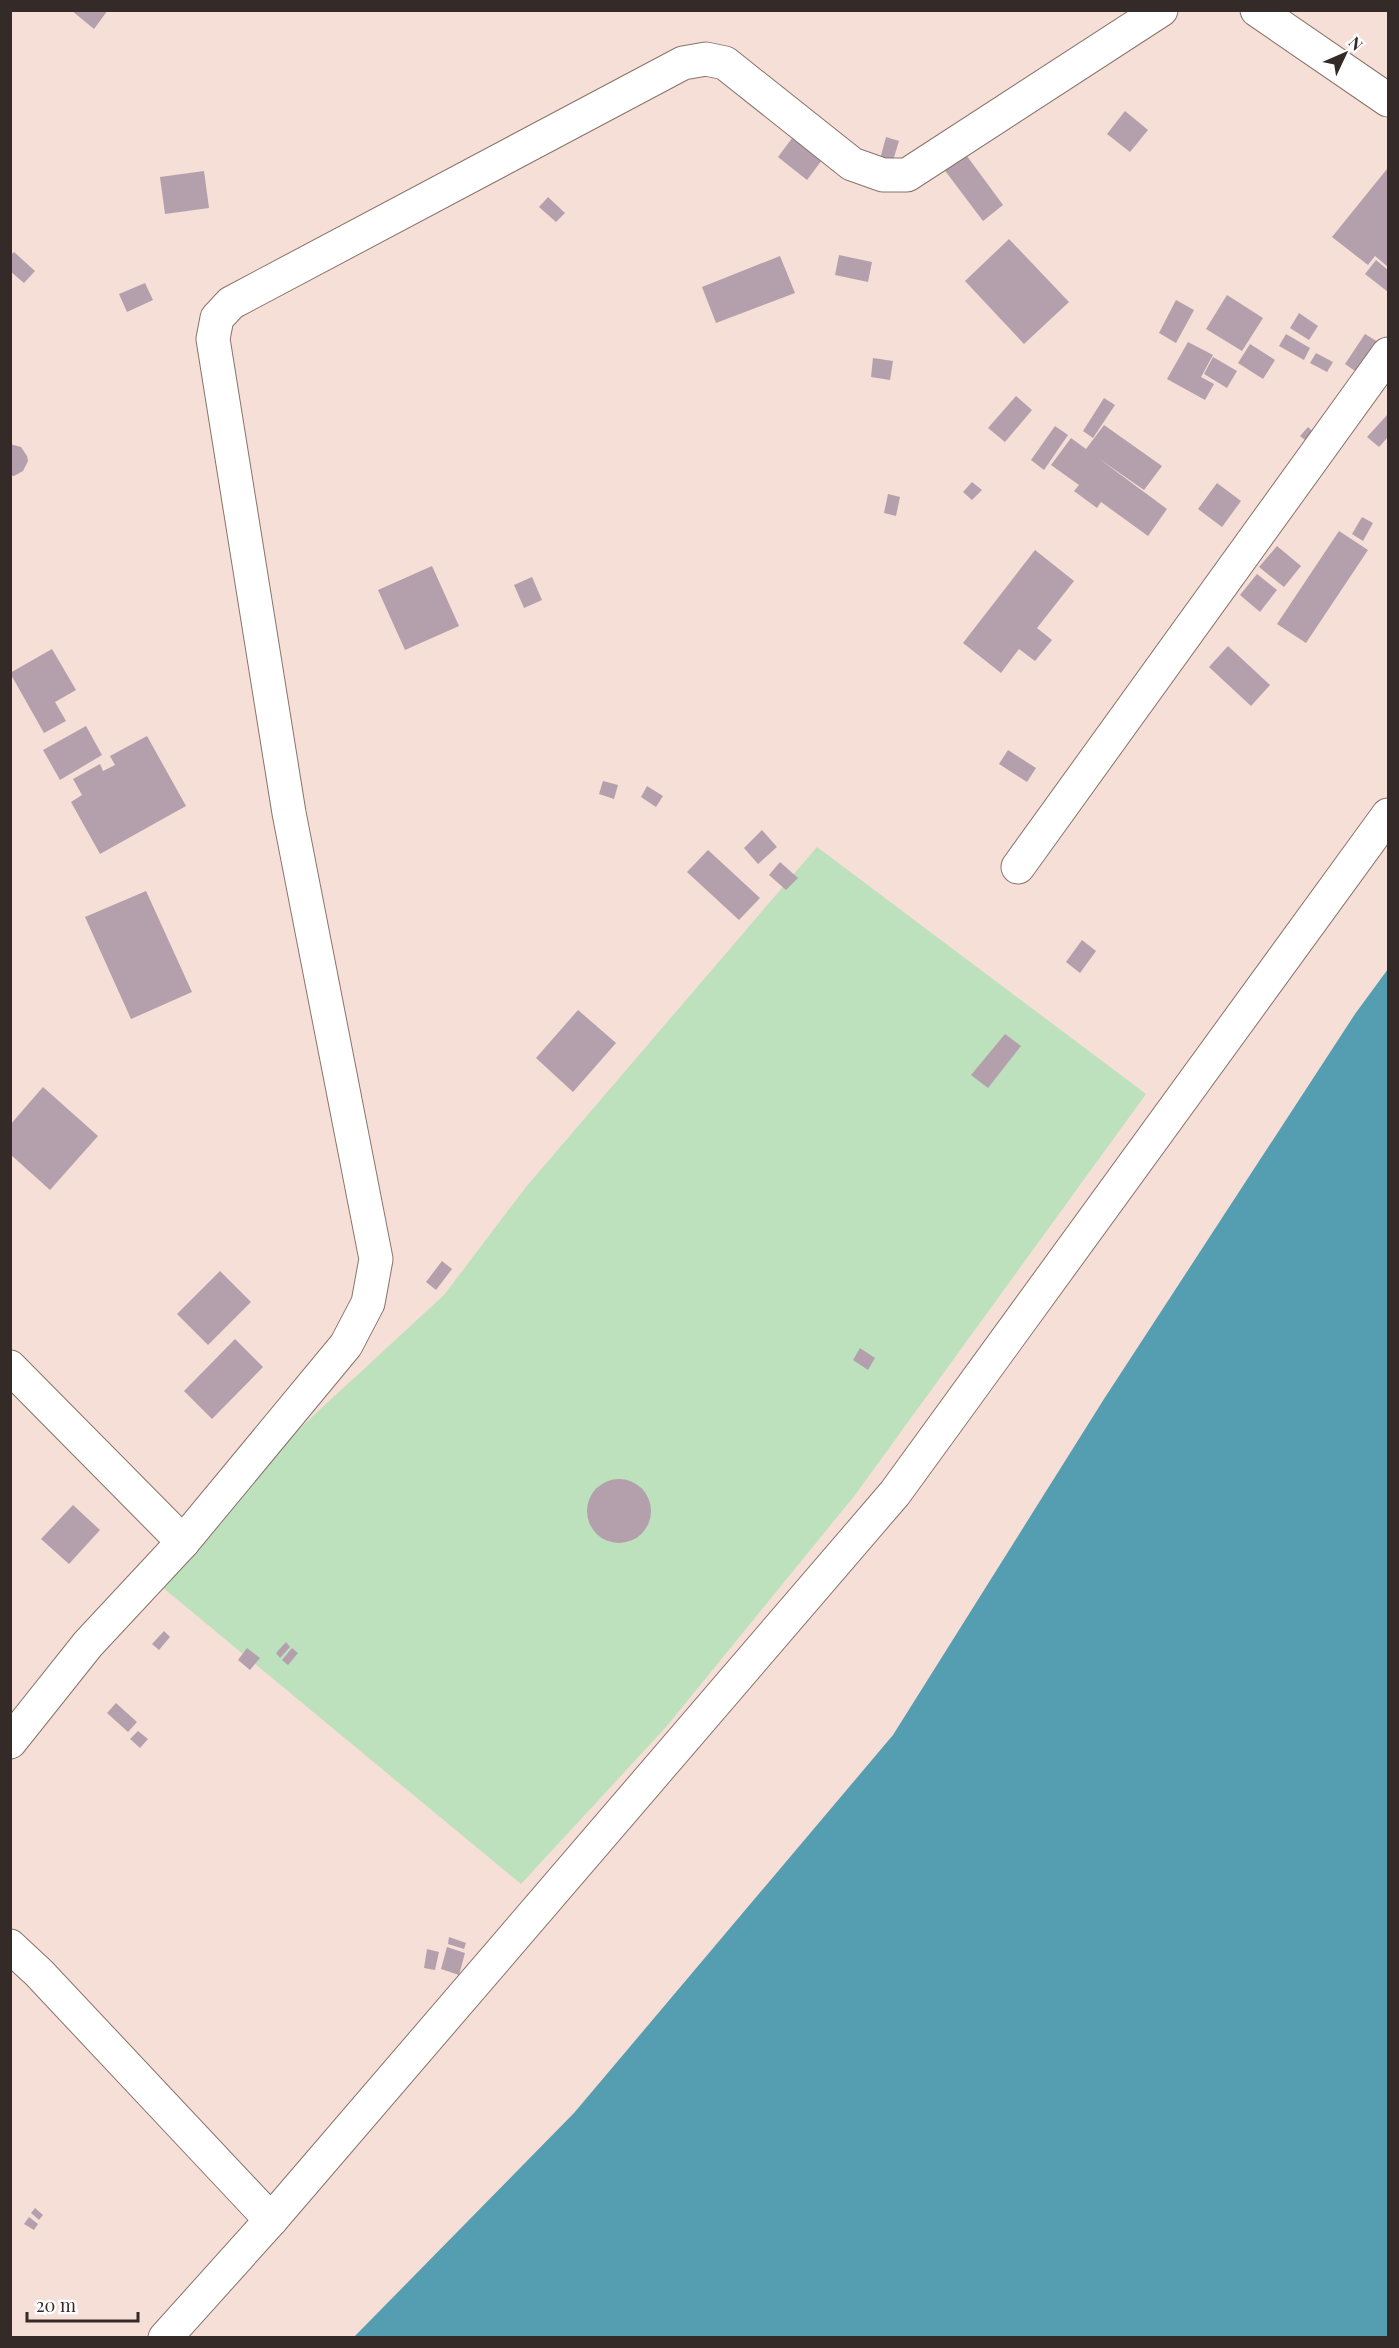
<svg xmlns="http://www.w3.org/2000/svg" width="1399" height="2348" viewBox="0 0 1399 2348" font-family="'Playfair Display',serif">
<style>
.green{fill:#bde1bc}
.water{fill:#559db1}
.building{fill:#b4a0ac}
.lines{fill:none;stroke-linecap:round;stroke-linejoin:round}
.minor-casing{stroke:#88736b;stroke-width:35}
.minor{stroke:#fff;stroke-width:33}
</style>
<rect width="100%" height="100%" fill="#f6dfd6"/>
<path class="green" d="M817,847l329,247 -291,401 -189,232 -145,157 -377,-312 300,-277 82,-108z"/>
<path class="water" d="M1388,969v1368h-1034l220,-224 319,-378 211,-336 251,-385z"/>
<g class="building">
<path d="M71,10h37l-14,19z"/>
<path d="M1125,111l23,19 -18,22 -23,-18z"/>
<path d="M796,133l29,23 -18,24 -29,-23z"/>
<path d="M886,137l13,4 -8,26 -12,-4z"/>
<path d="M964,152l39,53 -20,16 -40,-53z"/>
<path d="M1387,169l1,98 -13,-11 -7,9 -36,-28z"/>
<path d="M204,171l5,37 -44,6 -5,-37z"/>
<path d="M548,197l17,16 -9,9 -17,-15z"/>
<path d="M1009,239l60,63 -45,42 -59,-63z"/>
<path d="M14,252l21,19 -11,12 -14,-12v-15z"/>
<path d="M839,255l33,7 -4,20 -33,-7z"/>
<path d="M780,256l15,37 -79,30 -14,-36z"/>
<path d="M1376,260l12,10v22l-23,-18z"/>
<path d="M145,283l8,17 -26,12 -8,-18z"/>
<path d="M1227,295l36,23 -21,33 -36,-22z"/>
<path d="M1176,300l18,10 -18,33 -17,-10z"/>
<path d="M1299,313l19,13 -9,14 -19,-12z"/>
<path d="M1286,334l24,14 -6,12 -25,-14z"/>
<path d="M1365,334l13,8 -20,31 -13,-9z"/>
<path d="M1188,342l25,13 -12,22 13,7 -9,16 -38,-21z"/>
<path d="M1250,344l25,16 -12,19 -25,-16z"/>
<path d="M1316,353l17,9 -6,10 -17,-9z"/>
<path d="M1213,357l24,14 -10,17 -23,-14z"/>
<path d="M873,358l20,3 -3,19 -19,-3z"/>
<path d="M1016,396l16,14 -27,32 -17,-14z"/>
<path d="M1104,398l11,7 -22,33 -10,-7z"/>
<path d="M1388,414v23l-9,10 -12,-10z"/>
<path d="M1104,425l58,41 -18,24 -46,-32 69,51 -19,27 -47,-34 -4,6 -23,-17 5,-6 -28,-20 20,-27 15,11z"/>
<path d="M1055,426l13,9 -24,35 -13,-10z"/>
<path d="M1308,427l9,9 -7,8 -10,-8z"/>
<path d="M10,444l11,3 6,9 1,5 -5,10 -9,5 -4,-1z"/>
<path d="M972,482l10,8 -10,10 -9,-8z"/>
<path d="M1217,483l24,18 -19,26 -24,-18z"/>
<path d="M888,494l12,3 -4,19 -12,-3z"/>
<path d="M1362,517l11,6 -10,18 -11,-7z"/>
<path d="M1339,531l29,19 -62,93 -29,-19z"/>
<path d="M1277,546l24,20 -17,21 -25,-20z"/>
<path d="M1035,550l39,31 -37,47 15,12 -17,21 -16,-12 -18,24 -38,-30z"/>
<path d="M432,566l27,60 -54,24 -27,-60z"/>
<path d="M1257,574l20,16 -17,22 -20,-17z"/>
<path d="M532,577l10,23 -18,8 -10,-23z"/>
<path d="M1228,646l42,39 -19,21 -42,-39z"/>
<path d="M52,649l24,41 -21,12 11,19 -22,12 -34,-60z"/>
<path d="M86,726l16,29 -42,25 -17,-30z"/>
<path d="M147,736l39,70 -86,48 -29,-52 11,-7 -9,-16 27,-15 3,7 12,-6 -5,-9z"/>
<path d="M1008,750l28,18 -9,14 -28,-18z"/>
<path d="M603,781l15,4 -4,14 -15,-5z"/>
<path d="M647,786l16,10 -7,11 -15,-10z"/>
<path d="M762,830l15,17 -19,17 -14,-16z"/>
<path d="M708,850l52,48 -21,22 -52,-48z"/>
<path d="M780,862l18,16 -12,12 -17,-15z"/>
<path d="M146,891l46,101 -61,27 -46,-102z"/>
<path d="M1082,940l14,11 -16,22 -14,-11z"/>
<path d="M578,1010l38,33 -43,49 -37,-34z"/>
<path d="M1005,1034l16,12 -33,42 -17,-13z"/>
<path d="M43,1087l55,49 -48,54 -40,-36v-29z"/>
<path d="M442,1261l10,8 -16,21 -10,-8z"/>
<path d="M220,1271l31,31 -43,43 -31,-31z"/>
<path d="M235,1339l28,28 -51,52 -28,-28z"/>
<path d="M860,1348l15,10 -7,12 -15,-10z"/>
<circle cx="619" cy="1511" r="32"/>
<path d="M73,1505l27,25 -31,34 -28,-25z"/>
<path d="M164,1631l6,6 -11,13 -7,-6z"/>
<path d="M286,1642l4,5 -10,11 -4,-5z"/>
<path d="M247,1648l13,10 -10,12 -12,-10z"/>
<path d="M292,1648l6,5 -10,12 -6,-5z"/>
<path d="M116,1703l21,19 -9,10 -21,-19z"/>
<path d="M138,1731l10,8 -8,9 -10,-9z"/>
<path d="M449,1937l17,6 -2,6 -16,-5z"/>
<path d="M447,1947l18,6 -6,22 -18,-6z"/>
<path d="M427,1949l12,3 -4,18 -11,-2z"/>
<path d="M35,2208l8,7 -4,5 -8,-7z"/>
<path d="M29,2217l9,7 -4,6 -10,-6z"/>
</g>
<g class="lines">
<defs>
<g id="minor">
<path d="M1257,10l131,90"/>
<path d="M1018,867l370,-513"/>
<path d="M10,1367l173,175 -95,102 -78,98"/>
<path d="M183,1542l163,-197 22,-42 8,-44 -87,-446 -76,-474 4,-21 14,-15 452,-240 23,-4 19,4 127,101 31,11h24l254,-165"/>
<path d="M10,1946l29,27 232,247"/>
<path d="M165,2338l106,-118 624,-727 493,-678"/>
</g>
</defs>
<use href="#minor" class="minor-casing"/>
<use href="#minor" class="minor"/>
</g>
<rect width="1399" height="2348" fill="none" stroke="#342b28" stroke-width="24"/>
<g transform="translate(1345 54) rotate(46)" stroke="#ffffff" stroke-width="4.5" paint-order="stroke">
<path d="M0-4.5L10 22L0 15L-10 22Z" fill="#342b28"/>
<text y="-9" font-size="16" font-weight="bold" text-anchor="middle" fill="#342b28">N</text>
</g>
<path d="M27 2312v9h111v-9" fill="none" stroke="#342b28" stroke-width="3"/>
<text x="36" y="2312" font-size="18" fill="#342b28" stroke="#ffffff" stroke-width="4.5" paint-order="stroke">20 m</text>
</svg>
